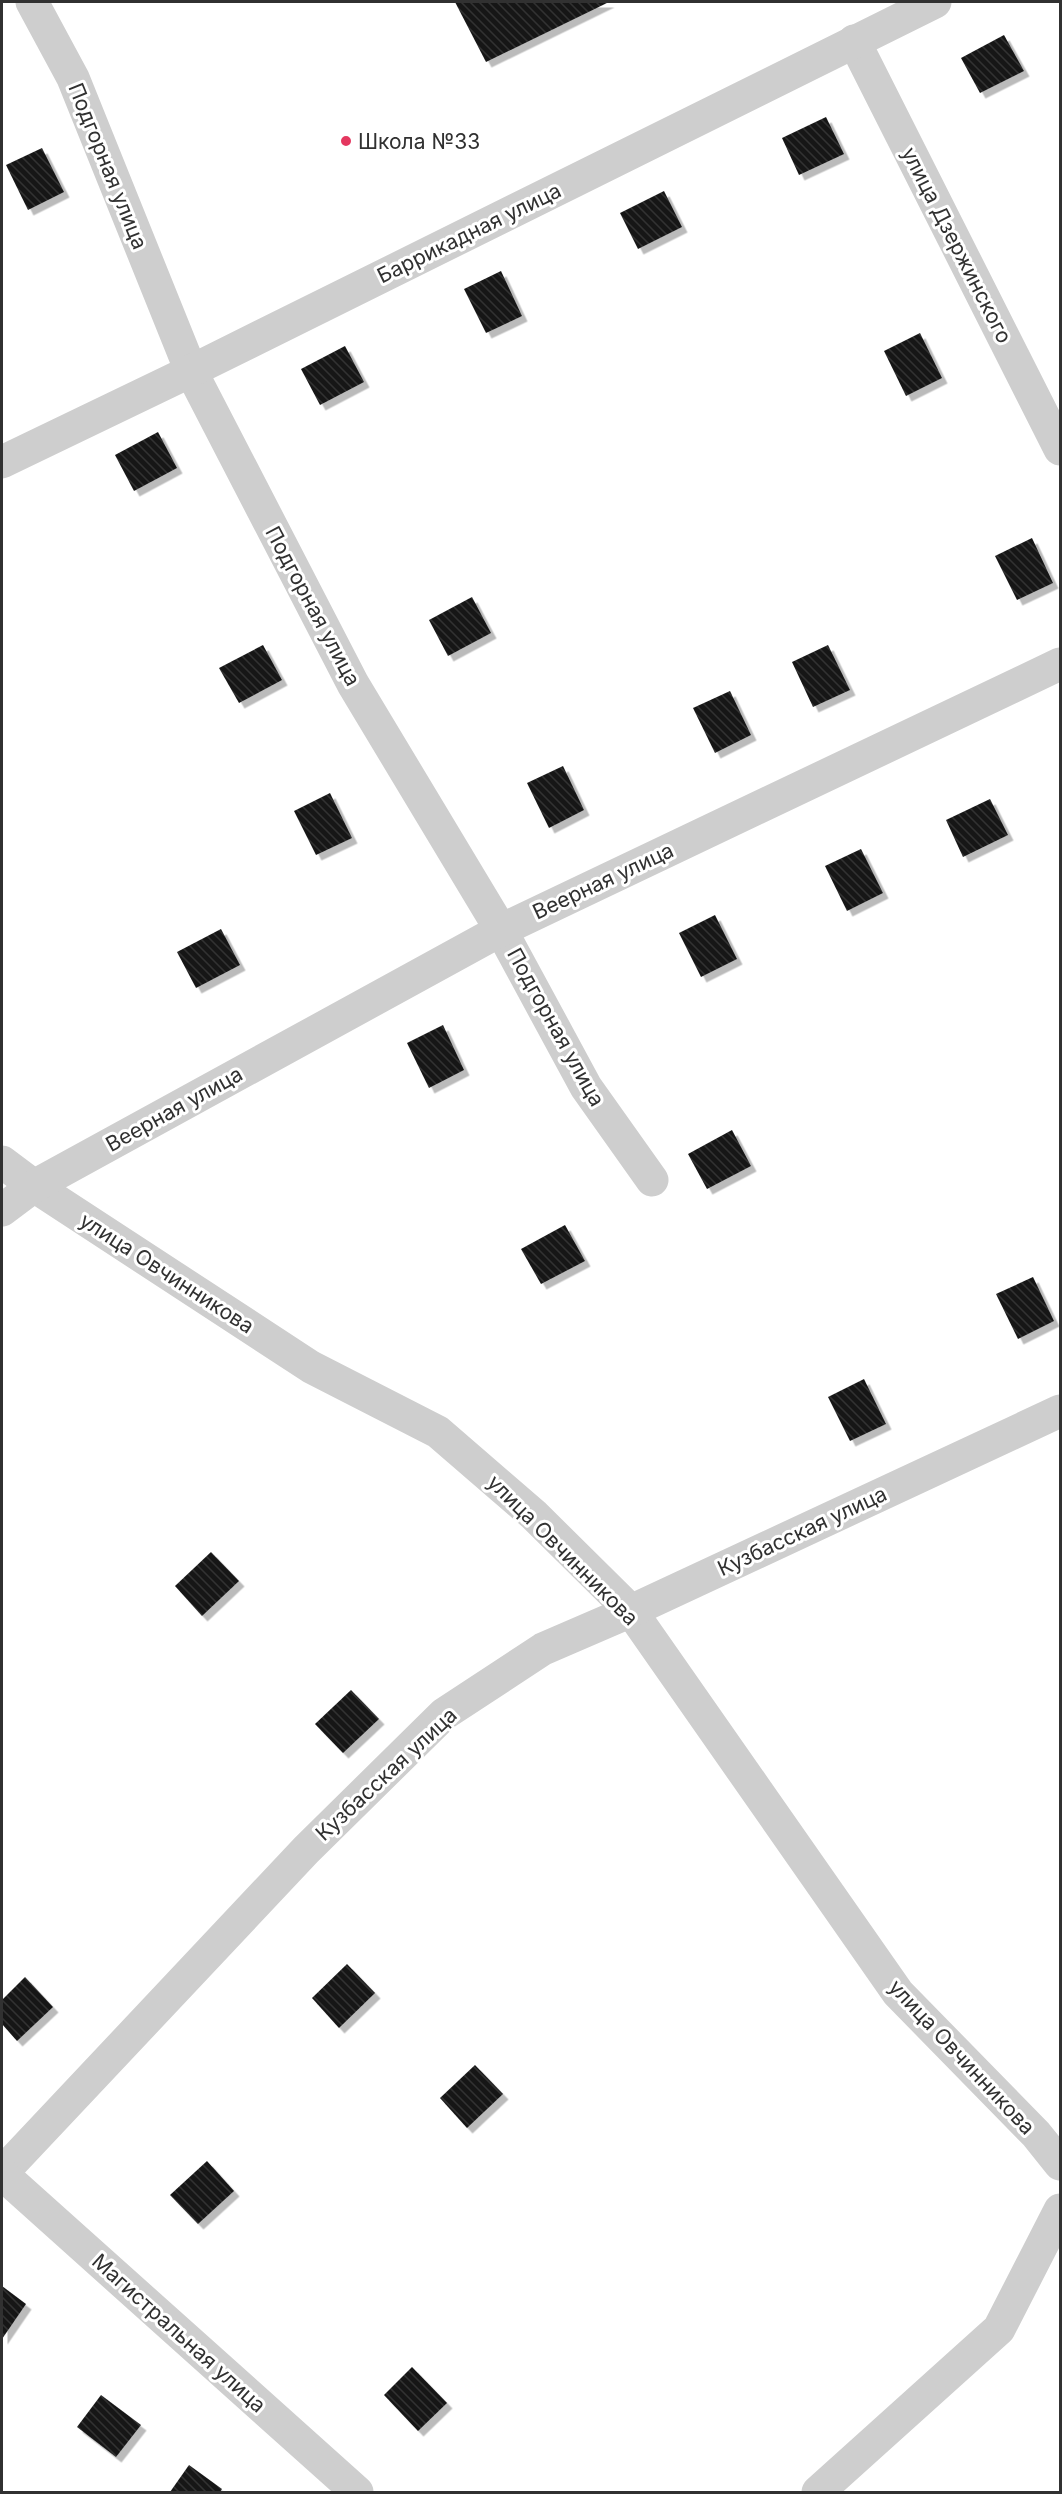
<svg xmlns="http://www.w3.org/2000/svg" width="1062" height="2494" viewBox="0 0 1062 2494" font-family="Inter,sans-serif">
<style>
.building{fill:url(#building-back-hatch);filter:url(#shadow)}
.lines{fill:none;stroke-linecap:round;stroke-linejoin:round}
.minor{stroke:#cecece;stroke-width:33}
.poi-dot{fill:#e4375f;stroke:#fff;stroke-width:2}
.labels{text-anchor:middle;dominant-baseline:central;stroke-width:6;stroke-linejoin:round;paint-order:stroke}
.poi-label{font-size:21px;fill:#313131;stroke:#fff;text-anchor:start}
.street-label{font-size:21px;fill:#313131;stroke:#fff}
</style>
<defs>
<pattern id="building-back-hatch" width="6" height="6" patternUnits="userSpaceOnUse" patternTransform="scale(1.5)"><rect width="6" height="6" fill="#181818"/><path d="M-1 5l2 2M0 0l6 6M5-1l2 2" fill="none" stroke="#313131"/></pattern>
<filter id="shadow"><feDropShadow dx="5.5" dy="5.5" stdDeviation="0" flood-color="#0004"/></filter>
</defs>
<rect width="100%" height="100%" fill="#fff"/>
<g class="building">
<path d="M455,2h154l-123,60z"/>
<path d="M1004,35l20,36 -44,22 -19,-35z"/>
<path d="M826,117l18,37 -45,21 -17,-37z"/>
<path d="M42,148l22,44 -36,18 -22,-45z"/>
<path d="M664,191l18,36 -44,22 -18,-36z"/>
<path d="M501,271l21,45 -36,17 -22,-44z"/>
<path d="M920,333l22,45 -36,18 -22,-45z"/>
<path d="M345,346l19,36 -44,23 -19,-36z"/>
<path d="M158,432l19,36 -43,23 -19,-36z"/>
<path d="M1032,538l21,45 -36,17 -22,-44z"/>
<path d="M472,597l19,36 -43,23 -19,-36z"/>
<path d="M263,645l19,35 -43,23 -20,-35z"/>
<path d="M828,645l22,45 -37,17 -21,-45z"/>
<path d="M730,691l21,44 -36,18 -22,-45z"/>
<path d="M563,766l21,44 -35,18 -22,-45z"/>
<path d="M330,793l22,45 -36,17 -22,-44z"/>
<path d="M990,799l18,36 -45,22 -17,-37z"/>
<path d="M861,849l22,44 -36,18 -22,-45z"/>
<path d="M715,915l22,44 -36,18 -22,-44z"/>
<path d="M221,929l19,36 -44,23 -19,-36z"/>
<path d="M443,1025l21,45 -35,18 -22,-45z"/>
<path d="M732,1130l19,36 -44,23 -19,-35z"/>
<path d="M565,1225l20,36 -44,23 -20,-35z"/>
<path d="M1033,1277l21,44 -36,18 -22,-45z"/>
<path d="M864,1379l22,45 -36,17 -22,-44z"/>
<path d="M211,1552l28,29 -37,35 -27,-30z"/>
<path d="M351,1690l28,29 -36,34 -28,-29z"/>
<path d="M347,1964l28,29 -36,35 -27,-30z"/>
<path d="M25,1977l28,30 -36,34 -15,-17v-24z"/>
<path d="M475,2065l28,29 -36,34 -27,-30z"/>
<path d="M207,2161l27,30 -36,33 -28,-29z"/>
<path d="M2,2286l24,18 -24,35z"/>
<path d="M412,2367l35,36 -29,28 -34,-36z"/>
<path d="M101,2395l40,30 -25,32 -39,-30z"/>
<path d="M189,2465l33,24 -2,3h-50z"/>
</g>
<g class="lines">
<g class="minor">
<path d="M32,2l41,76 118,293 162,313 148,246 85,157 66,93"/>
<path d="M854,41l206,408"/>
<path d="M2,462l189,-91 744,-369"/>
<path d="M2,1162l32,24 277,181 127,65 96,83 97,96 267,382 138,141 24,30"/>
<path d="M2,1210l32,-24 467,-256 559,-266"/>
<path d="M2,2173l304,-323 138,-136 99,-65 88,-38 429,-200"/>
<path d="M2,2174l355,318"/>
<path d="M818,2492l181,-163 61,-119"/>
</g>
</g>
<circle class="poi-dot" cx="346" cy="141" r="6"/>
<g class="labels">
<g class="poi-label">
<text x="358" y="141">Школа №33</text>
</g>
<g class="street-label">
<text transform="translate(108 166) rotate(68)">Подгорная улица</text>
<text transform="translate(469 233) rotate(-26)">Баррикадная улица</text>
<text transform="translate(957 245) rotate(63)">улица Дзержинского</text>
<text transform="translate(313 606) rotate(62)">Подгорная улица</text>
<text transform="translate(603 881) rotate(-25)">Веерная улица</text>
<text transform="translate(556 1027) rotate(61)">Подгорная улица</text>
<text transform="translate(174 1109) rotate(-29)">Веерная улица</text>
<text transform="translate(167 1273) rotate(33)">улица Овчинникова</text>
<text transform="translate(802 1531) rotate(-25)">Кузбасская улица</text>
<text transform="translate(563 1550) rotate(45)">улица Овчинникова</text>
<text transform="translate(386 1774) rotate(-43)">Кузбасская улица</text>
<text transform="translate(962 2057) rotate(47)">улица Овчинникова</text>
<text transform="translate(179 2333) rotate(42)">Магистральная улица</text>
</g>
</g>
<rect width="1062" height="2494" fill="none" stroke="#313131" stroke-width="6"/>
</svg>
